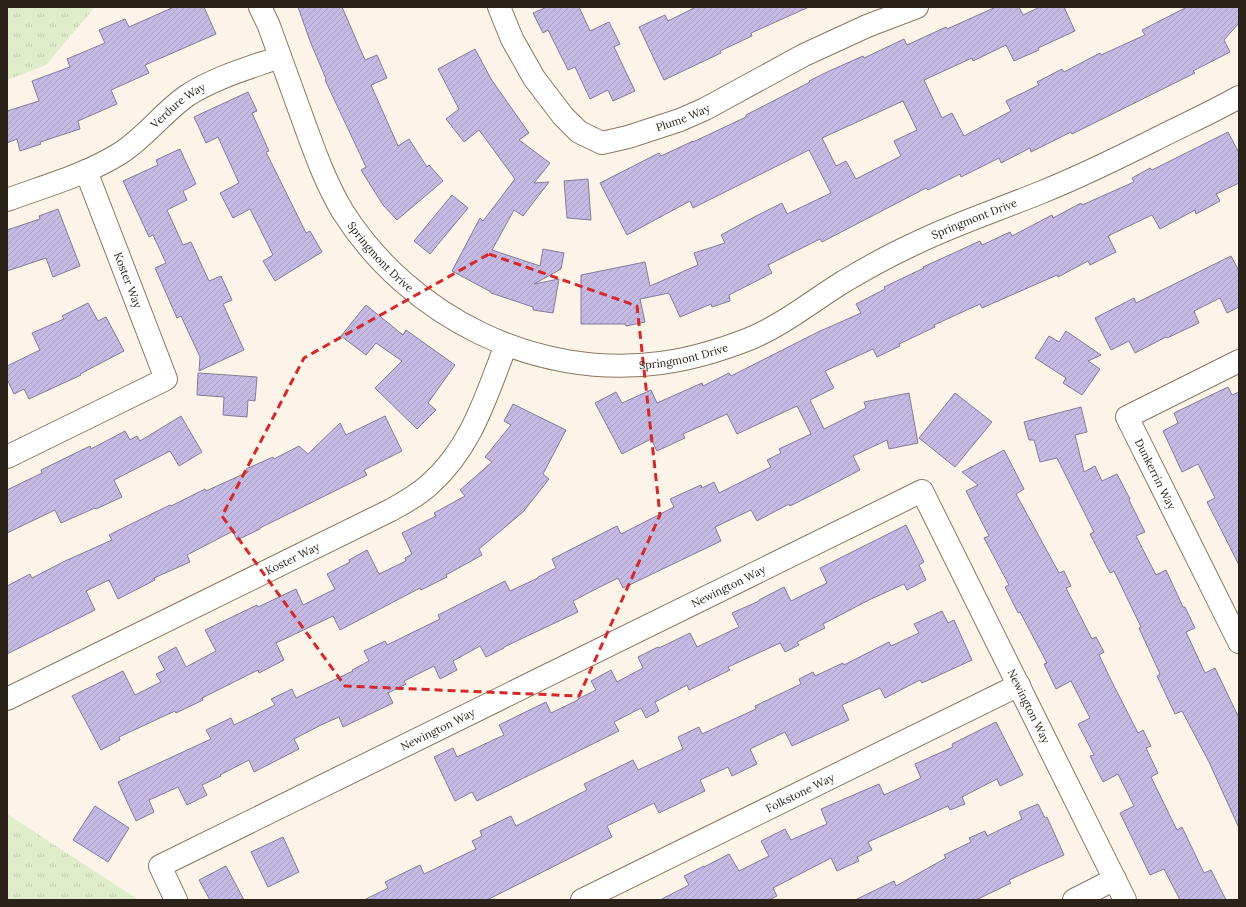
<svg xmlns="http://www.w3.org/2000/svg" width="1246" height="907" viewBox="0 0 1246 907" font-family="Lora,serif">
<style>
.grass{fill:url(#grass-tufts)}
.building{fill:url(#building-hatch);stroke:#847c98;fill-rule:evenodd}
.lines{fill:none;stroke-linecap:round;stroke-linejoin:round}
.minor-casing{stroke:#8c7760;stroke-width:24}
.minor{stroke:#fff;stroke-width:22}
.marked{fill:none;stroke:#d62828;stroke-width:3;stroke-dasharray:8 5;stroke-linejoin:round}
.labels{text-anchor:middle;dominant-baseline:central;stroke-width:3;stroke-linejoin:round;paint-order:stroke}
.street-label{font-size:11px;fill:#2b2219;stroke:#fff}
</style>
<defs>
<pattern id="grass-tufts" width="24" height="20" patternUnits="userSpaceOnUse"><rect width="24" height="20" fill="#e0edca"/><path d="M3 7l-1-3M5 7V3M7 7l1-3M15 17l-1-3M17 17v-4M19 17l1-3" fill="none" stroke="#c0cbad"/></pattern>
<pattern id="building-hatch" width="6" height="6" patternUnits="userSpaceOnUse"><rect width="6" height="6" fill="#c5bae3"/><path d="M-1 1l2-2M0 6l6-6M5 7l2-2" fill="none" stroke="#a9a0c2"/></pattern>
</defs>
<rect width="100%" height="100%" fill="#fdf4e9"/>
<g class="grass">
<path d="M7,7h88l-49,58 -39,15z"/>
<path d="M7,814l132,86h-132z"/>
</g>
<g class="building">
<path d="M174,7h30l12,27 -71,31 4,8 -38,17 6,14 -39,17 2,8 -40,13 1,2 -21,7 -3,-12 -10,4v-32l32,-10 -7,-20 38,-14 -3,-8 38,-16 -6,-13 26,-11 4,8z"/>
<path d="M298,7h44l23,53 12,-5 10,23 -16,7 27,61 11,-7 18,28 2,-2 14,16 -46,39 -14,-15 -22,-35 5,-3 -41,-87 1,-1 -16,-38z"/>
<path d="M547,7h32l11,24 19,-9 11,22 -6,3 21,44 -22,10 -5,-11 -18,9 -15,-32 -7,3 -20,-40 -5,3 -10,-20z"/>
<path d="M696,7h113l-58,26 1,3 -32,15 1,2 -57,27 -25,-53 26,-12 3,6z"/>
<path d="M996,7h23l4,8 17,-8h24l11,24 -37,17 1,2 -25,11 -8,-16 -33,16 -1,-3 -48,22 18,38 10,-5 12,23 47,-25 -5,-10 33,-16 -2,-3 25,-13 2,3 36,-19 1,2 44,-20 -3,-5 45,-23h52v16l-15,17 6,12 -37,19 2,2 -123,61 -1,-2 -40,20 -1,-4 -29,15 -2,-5 -38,19 -1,-3 -32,16 -2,-2 -104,54 -2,-3 -52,26 4,8 -43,22 1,6 -18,6 -1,-3 -31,13 -11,-24 -29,6 5,23 -19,4 -1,-2h-44v-49l64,-13 5,24 48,-21 -4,-12 31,-10 -4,-8 35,-19 26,-13 5,11 44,-21 -22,-43 -116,58 -3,-7 -63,34 -27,-52 59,-30 2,3 32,-15v1l53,-25v-2l64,-33 -1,-1 18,-9 36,-16 1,2 40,-19 3,6 39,-18 1,2zM903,101l14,29 -23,11 7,15 -45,23 -10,-18 -10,5 -14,-28z"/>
<path d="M475,49l16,30 38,54 -10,7 31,23 -16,20 15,-1 -26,34 -9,-6 -22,40 48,16 3,-17 21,4 -3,16 -27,15 25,-5 -6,34 -20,-3v-3l-42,-14v-1l-39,-21 28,-53 3,3 32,-42 -36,-49 -15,12 -18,-23 13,-10 -21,-40z"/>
<path d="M248,92l9,19 -5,2 17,38 -3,1 40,81 4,-2 12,21 -47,29 -12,-20 10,-6 -23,-46 -17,9 -13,-25 19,-10 -21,-46 -12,6 -12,-26z"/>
<path d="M1228,132l11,21v30l-23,11 4,7 -24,13 -1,-4 -35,19 -8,-14 -44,21 8,16 -26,13 -2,-4 -30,16 -1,-2 -75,33 -2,-4 -46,21 1,2 -36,17 1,2 -23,11 -4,-8 -48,22 9,17 -24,12 14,29 42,-21 -2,-6 45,-9 9,50 -29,6 -2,-9 -34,16 7,14 -46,24 -24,12 -1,-2 -32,17 -6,-11 -36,17 6,14 -98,47 -5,-10 -26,13 -19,10 5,11 -74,35v1l-18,9 -6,-11 -27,15 4,9 -17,9 -6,-13 -30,15 2,3 -18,9 5,10 -50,24 -4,-10 -18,8 -27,14 5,10 -45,23 -5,-12 -29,15 1,1 -19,9 5,10 -20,10 -9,-18 -29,13 5,12 -18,9 -18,-39 93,-43 -5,-9 25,-12 3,7 41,-20 -4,-6 21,-10 4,9 57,-27 -1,-1 17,-9 -5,-10 21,-10 2,4 53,-26 -2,-4 67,-34 5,10 28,-13v-1l18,-9 -4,-9 65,-33 4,8 53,-27 -4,-8 31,-14 1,3 12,-6 5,11 52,-26 -4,-7 14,-7 -2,-4 32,-15 -14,-28 -60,28 -10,-20 -44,20 2,4 -28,13 -6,-12 -29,15 -27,-51 21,-11 6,11 29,-13 6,13 45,-20 1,3 26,-13 2,3 87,-44 43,-19 -5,-9 29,-15 -1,-2 40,-19 -1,-1 57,-26 2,4 28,-13 2,4 40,-21 1,3 28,-15 1,2 52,-23 -2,-4 18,-10 2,2z"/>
<path d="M180,149l16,35 -13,7 4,9 -20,10 16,35 8,-3 18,39 12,-5 11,24 -9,4 21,46 -45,21 1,-14 -19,-41 -4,2 -22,-50 11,-5 -13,-28 -4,2 -26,-56 35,-16 -2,-5z"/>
<path d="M588,179l3,41 -24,-2 -3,-37z"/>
<path d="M452,195l16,13 -38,46 -16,-13z"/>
<path d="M58,209l22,57 -27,11 -7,-19 -39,13v-41l33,-11 -1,-3z"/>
<path d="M1231,256l8,15v36l-12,6 -7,-15 -26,13 5,12 -32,15 -1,-1 -31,16 -6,-12 -18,9 -16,-32 39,-20 2,5z"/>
<path d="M88,303l10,18 8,-4 18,34 -44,23 1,1 -52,24 -5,-10 -10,5 -7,-15v-13l33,-16 -8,-17 32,-14 -2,-3z"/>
<path d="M366,305l37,30 3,-5 49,35 -27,38 8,7 -19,19 -42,-41 27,-27 -26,-18 -10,12 -25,-19z"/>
<path d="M1066,331l35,24 -13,6 12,8 -18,26 -19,-12 3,-5 -31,-20 14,-22 10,6z"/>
<path d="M198,373l59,4 -2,24 -7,-1 -1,17 -24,-2 1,-18 -27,-2z"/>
<path d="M1228,387l4,8 7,-3v173l-32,-63 8,-4 -17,-34 -16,8 -19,-41 15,-8 -4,-10z"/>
<path d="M955,393l37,29 -37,45 -36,-29z"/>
<path d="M513,404l53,26 -23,44 6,5 -26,33 -44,37 3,6 -36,20 1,2 -26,13 -1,-2 -80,42 -7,-14 -57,27 8,17 -25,13 -1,-3 -56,28 1,2 -27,13 -1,-2 -56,26 1,3 -19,10 -29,-54 51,-25 12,24 26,-13 -5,-8 9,-4 -7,-13 18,-10 10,20 30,-16 -11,-21 52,-25 1,2 38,-18 7,16 32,-16 -8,-15 23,-12 -1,-2 18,-10 12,24 27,-13 -1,-3 7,-4 -10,-21 34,-17 -2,-3 31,-17 -5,-6 32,-28 -7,-5 26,-32 -7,-4z"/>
<path d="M1081,407l6,25 -12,3 9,37 11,-6 7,15 15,-7 13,25 -1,1 16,32 -9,4 20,39 10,-5 17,37h2l10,21 -9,4 19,41 10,-5 24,50v110l-30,-66 -27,-51 -7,3 -18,-38 3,-2 -21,-46 2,-1 -27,-56 -4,2 -20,-39 4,-2 -37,-74 -17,4 -6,-22h-5l-5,-18z"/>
<path d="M181,416l21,36 -23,14 -9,-15 -56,29 8,17 -26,12 -1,-1 -34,15 -6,-13 -48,23v-43l35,-17 -1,-3 49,-24 1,3 34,-18 5,9 7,-4 3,5z"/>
<path d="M385,416l17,35 -38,19 3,5 -107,53v1l-23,11 -4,-9 -46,24 3,7 -36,16 1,2 -37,19 -9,-19 -23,11 9,19 -88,44v-68l23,-12 2,4 33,-17 47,-21 -3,-5 22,-11 39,-19 1,1 34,-17 1,2 42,-19 -2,-3 27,-12 1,2 25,-13 9,8 32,-31 6,12z"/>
<path d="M1004,450l20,39 -8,5 43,79 5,-2 7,15 -5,2 26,51 4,-2 8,15 -5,3 13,27 26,51 5,-3 8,16 -5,2 12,25 -7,4 26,53 5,-3 22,46 7,-3 15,30h-46l-16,-31 -14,6 -30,-62 14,-7 -16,-32 -15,8 -13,-26 4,-1 -16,-31 12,-6 -19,-37 -15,8 -12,-25 3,-1 -27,-51 -2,1 -13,-26 4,-2 -25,-47 5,-2 -23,-45 12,-6 -16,-13z"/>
<path d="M906,525l18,37 -5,3 7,15 -19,10 -3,-6 -35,16 -46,24 2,4 -28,14 2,3 -14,7 -5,-9 -52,24 2,3 -41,20 -2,-5 -32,17 4,9 -13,7 -5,-10 -27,14 5,9 -142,70 -5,-9 -17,9 -21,-44 19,-9 4,9 47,-22 -5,-10 47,-23 5,11 27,-13v-1l18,-9 -5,-9 20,-11 6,12 26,-14 -5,-11 20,-10 1,1 31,-15 7,14 42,-20 -7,-14 27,-12v-1l25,-13 7,14 36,-18 -7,-15z"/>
<path d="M942,611l6,12 6,-3 18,40 -50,23 -2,-3 -35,18 -5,-10 -38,17 7,15 -57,26 -7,-14 -35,17 7,15 -25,12 -4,-9 -28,13 5,11 -46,22 -5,-10 -47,23 5,11 -125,63h-123l24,-12 -3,-6 35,-17 4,9 52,-25 -4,-8 10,-5 -2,-5 31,-15 5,10 71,-36 -3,-6 49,-24 5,10 45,-21 -5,-12 21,-10 3,7 54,-25 -1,-3 46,-22 -2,-5 14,-7 2,4 28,-13 1,2 45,-23 2,4 28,-13 -5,-9z"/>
<path d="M996,722l27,53 -23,11 -3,-7 -35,18 3,7 -15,6 -2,-4 -80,36 4,8 -15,7 2,4 -22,10 -6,-13 -58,30 4,8 -8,4h-109l29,-15 -5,-9 20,-10v1l25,-13 10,17 30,-15 -8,-15 24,-12 6,11 36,-16 -6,-15 58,-25 5,11 37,-17 -6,-14 38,-17 -1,-3z"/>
<path d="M1038,804l7,14 2,-1 17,38 -55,25 2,3 -35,17h-121l39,-19 2,5 50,-28 -2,-3 27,-13 -2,-4 16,-7 2,5 35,-17 -3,-7z"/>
<path d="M95,806l34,22 -21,34 -35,-22z"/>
<path d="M283,837l16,35 -31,15 -17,-35z"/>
<path d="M226,866l18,34h-34l-11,-20z"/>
</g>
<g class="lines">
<defs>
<g id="minor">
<path id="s1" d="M260,7l9,19c11,30 22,61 33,91 12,33 23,65 41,95 67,105 193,168 318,151 30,-4 60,-13 88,-24 34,-14 62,-37 94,-57 22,-13 45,-26 69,-37 42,-21 86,-35 130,-53 37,-15 74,-33 110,-51 29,-15 59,-28 87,-44"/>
<path id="s2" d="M499,7l13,32 22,39 29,38 16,16 23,11 26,-6 52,-17 25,-11 99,-54 63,-29 50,-19"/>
<path id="s3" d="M7,200c38,-14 78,-25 112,-46 26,-16 44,-42 69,-59 28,-18 61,-27 92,-38"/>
<path id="s4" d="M1239,361l-112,56 112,225"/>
<path d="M7,457l159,-78 -80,-208"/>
<path id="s5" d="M7,699l384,-189c13,-7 27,-15 38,-25 43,-38 57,-89 77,-140"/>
<path id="s6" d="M176,900l-16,-34 762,-375 203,409"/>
<path id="s7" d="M582,900l437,-215"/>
<path d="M1074,900l41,-21"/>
</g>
</defs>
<use href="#minor" class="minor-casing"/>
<use href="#minor" class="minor"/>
</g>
<path class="marked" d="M489,254l148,52 23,209 -81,181 -234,-10 -123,-170 82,-158z"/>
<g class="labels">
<g class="street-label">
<text stroke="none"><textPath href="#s3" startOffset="198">Verdure Way</textPath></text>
<text stroke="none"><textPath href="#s2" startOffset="260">Plume Way</textPath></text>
<text stroke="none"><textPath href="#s1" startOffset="940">Springmont Drive</textPath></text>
<text stroke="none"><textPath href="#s1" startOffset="280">Springmont Drive</textPath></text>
<text transform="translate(128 280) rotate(69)">Koster Way</text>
<text stroke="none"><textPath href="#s1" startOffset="616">Springmont Drive</textPath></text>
<text stroke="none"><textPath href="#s4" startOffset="189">Dunkerrin Way</textPath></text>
<text stroke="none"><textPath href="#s5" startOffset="318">Koster Way</textPath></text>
<text stroke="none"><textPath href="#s6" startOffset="671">Newington Way</textPath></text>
<text stroke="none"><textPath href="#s6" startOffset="1127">Newington Way</textPath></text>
<text stroke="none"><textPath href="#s6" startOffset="347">Newington Way</textPath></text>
<text stroke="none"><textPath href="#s7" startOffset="243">Folkstone Way</textPath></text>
</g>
</g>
<rect width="1246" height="907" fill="none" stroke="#2b2219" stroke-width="16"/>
</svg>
